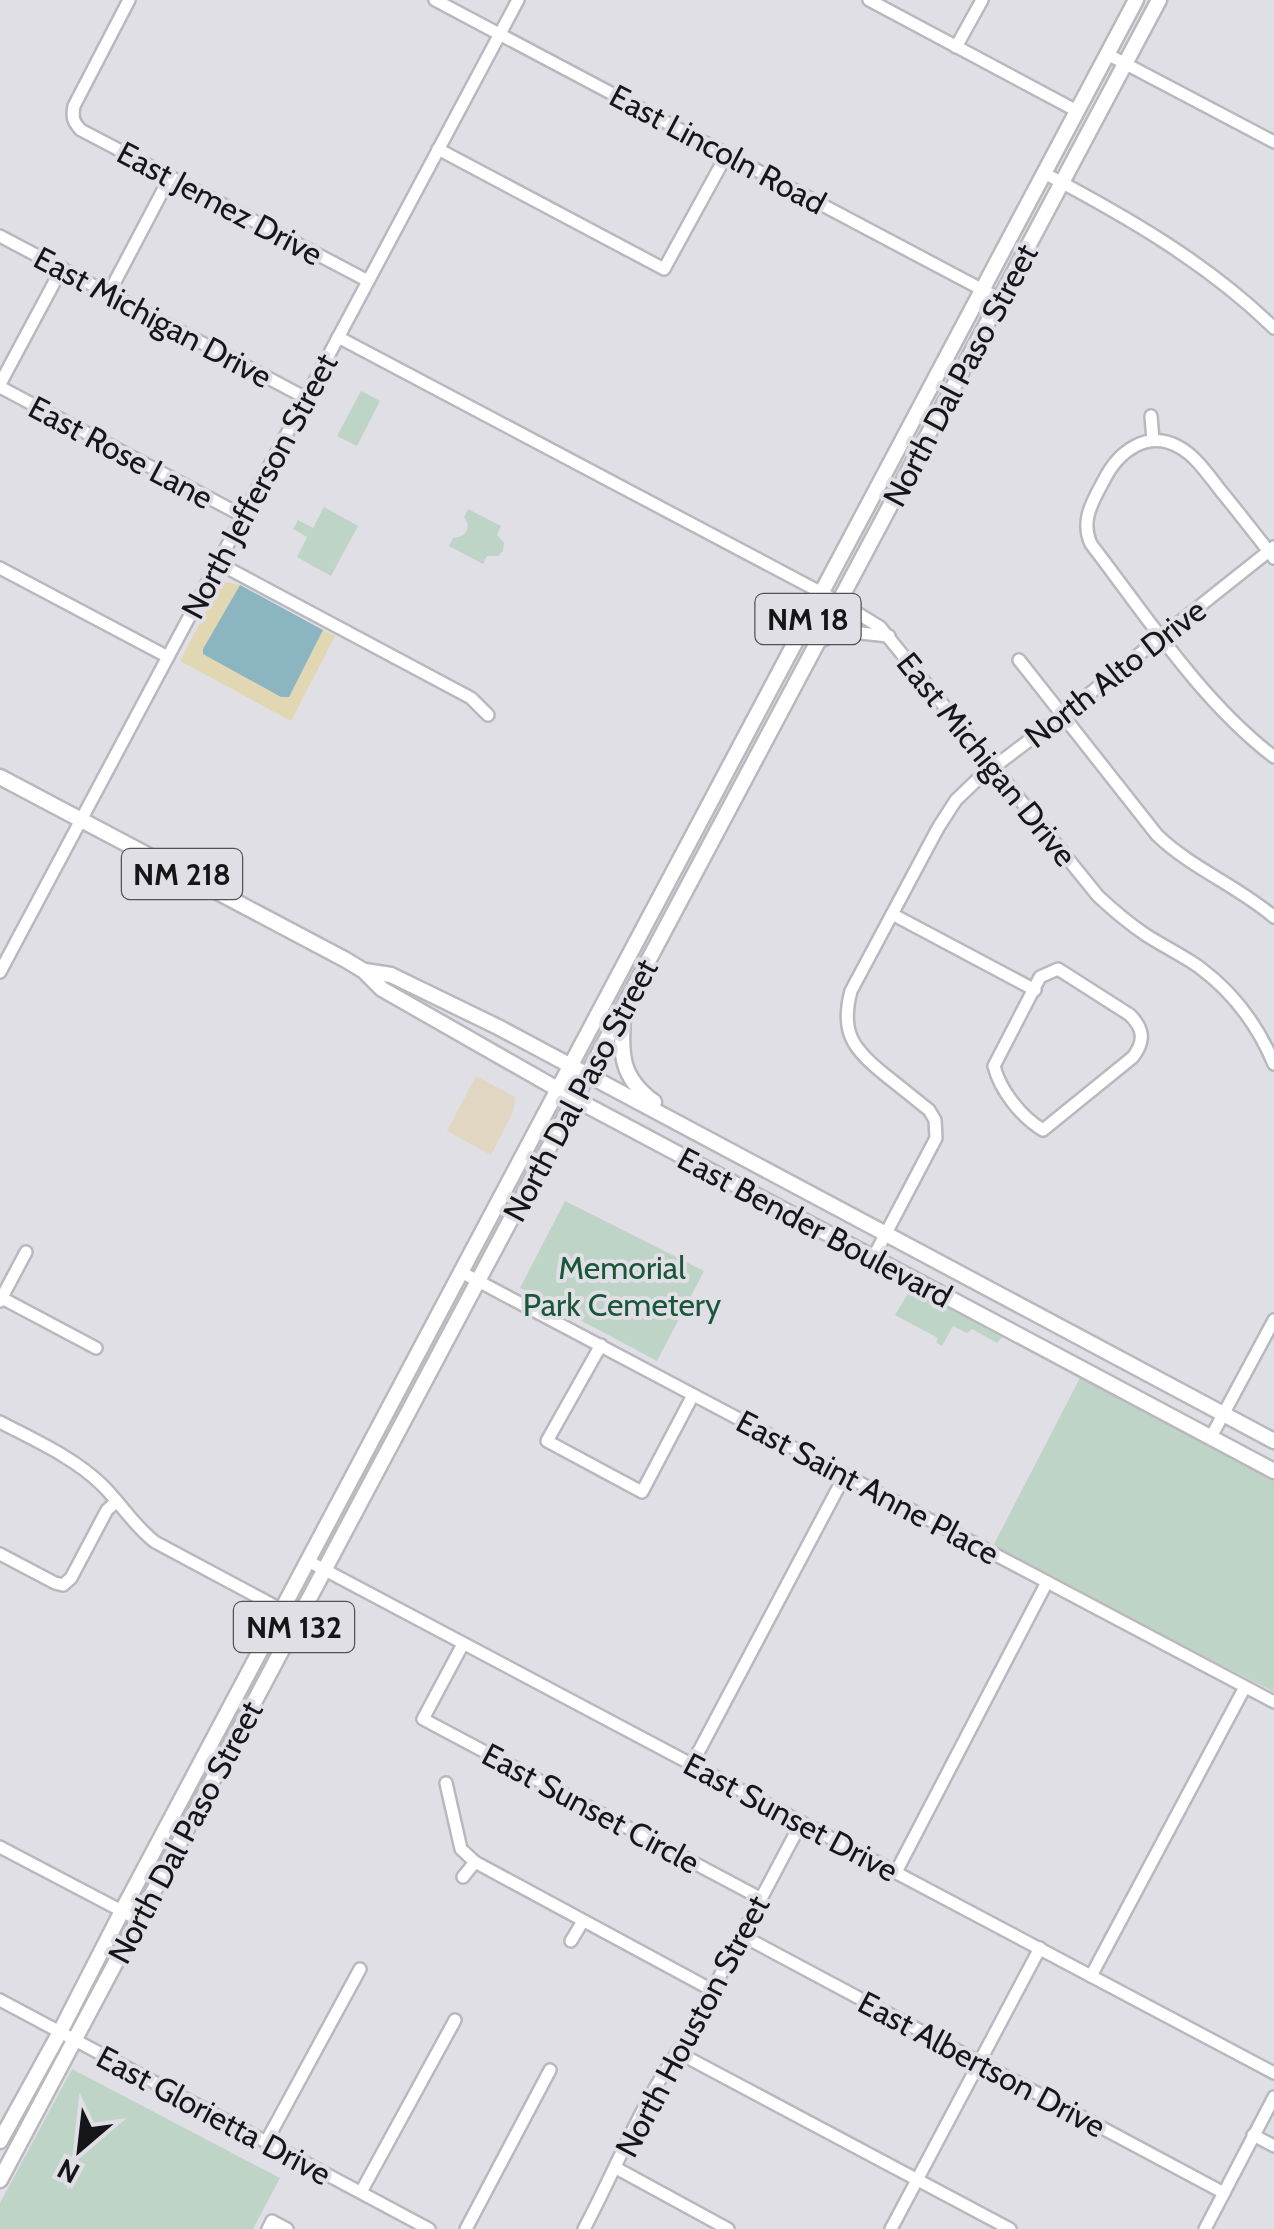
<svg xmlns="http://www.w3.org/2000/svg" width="1274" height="2229" viewBox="0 0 1274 2229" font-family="Cabin,sans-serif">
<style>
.commercial{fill:#e1d6c1}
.green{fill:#bed4c7}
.sand{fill:#e1d7b2}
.water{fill:#8ab5c1}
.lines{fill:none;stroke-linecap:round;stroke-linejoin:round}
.minor-casing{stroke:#bab8be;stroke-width:16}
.major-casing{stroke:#bab8be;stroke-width:19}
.minor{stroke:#fff;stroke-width:11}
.major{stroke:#fff;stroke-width:14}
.labels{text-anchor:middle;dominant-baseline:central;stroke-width:8;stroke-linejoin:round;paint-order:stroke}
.shield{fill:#e1dfe6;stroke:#535256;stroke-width:2.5}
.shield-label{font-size:30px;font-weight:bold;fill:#161518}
.street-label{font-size:32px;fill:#161518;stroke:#e1dfe6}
.park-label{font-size:32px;fill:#19563a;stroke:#e1dfe6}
</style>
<rect width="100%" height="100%" fill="#e1dfe6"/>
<path class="commercial" d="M476,1076l39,21 -2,15 -22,43 -44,-24z"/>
<g class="green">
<path d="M361,391l19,10 -23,45 -20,-10z"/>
<path d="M324,507l34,19 -27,50 -34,-19 10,-20 -14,-8 5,-9 15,8z"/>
<path d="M468,509l33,17 -4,9 7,8 -1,8 -5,5h-11l-4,8 -34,-18 4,-8c13,-1 19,-10 11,-21z"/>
<path d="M565,1201l139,70 -47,90 -137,-73z"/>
<path d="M912,1287l91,49 -6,7 -25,-14 -5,4 -14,-7 -11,20 -6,-4 2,-4 -43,-23z"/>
<path d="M1081,1376l193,103v213l-282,-144z"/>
<path d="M72,2069l208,109 -27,51h-253v-26z"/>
</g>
<path class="sand" d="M222,581l18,4 -37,64v5l86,42 34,-66 12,6 -44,85 -111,-60z"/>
<path class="water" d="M240,585l83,45 -34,67h-8l-78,-43v-5z"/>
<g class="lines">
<defs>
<g id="minor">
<path d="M129,0l-55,106c-2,11 -1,16 7,24l287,151"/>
<path d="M435,0l565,299"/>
<path d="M869,0l208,111"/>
<path d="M956,47l26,-47"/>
<path d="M1107,54l167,88"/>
<path d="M438,149l226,120 63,-115"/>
<path d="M1044,173c83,44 162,89 230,155"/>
<path d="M0,236l306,162"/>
<path d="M109,293l61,-116"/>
<path d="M338,337l501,265 41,25 218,269c15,14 30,27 48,39 17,11 36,20 53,32 34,25 59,59 75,97"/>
<path d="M0,384l62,-116"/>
<path d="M0,387l243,129"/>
<path d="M1151,416l2,24"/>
<path d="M1274,558c-18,-23 -35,-45 -53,-67 -12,-15 -25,-35 -42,-44 -32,-18 -61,5 -75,33 -11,21 -24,40 -13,64 56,73 110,157 183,213"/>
<path d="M218,563l253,135 17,17"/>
<path d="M0,568l168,89"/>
<path d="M817,643l24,-12 48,5"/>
<path d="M1019,660l138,175c34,33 81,51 117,82"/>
<path d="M892,914l143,76"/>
<path d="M1058,969l72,46c14,14 15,26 3,42l-90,73c-22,-13 -43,-40 -49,-64l46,-89z"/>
<path d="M0,972l518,-972"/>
<path d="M873,1258l63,-120 -1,-18 -6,-10c-15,-12 -30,-24 -45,-36 -31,-25 -44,-42 -33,-83l87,-163 18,-28 22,-21 86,-65 210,-167"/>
<path d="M461,1272l813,430"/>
<path d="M2,1298l94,50"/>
<path d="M0,1301l26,-49"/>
<path d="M601,1345l-54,96 95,51 51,-97"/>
<path d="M0,1422c34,18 73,35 101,62 19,18 32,41 54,58l144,77"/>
<path d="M1211,1437l63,-117"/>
<path d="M0,1554l55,29 8,2 8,-7 36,-68 9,-8"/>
<path d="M308,1561l966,512"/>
<path d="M463,1644l-40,75 337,179"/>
<path d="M691,1766l154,-291"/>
<path d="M446,1783l15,66 14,13"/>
<path d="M0,1847l139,73"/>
<path d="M896,1872l151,-290"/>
<path d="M463,1877l12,-15 237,128"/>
<path d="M741,1935l483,258"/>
<path d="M571,1941l12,-20"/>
<path d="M1091,1976l154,-289"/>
<path d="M0,2000l429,229"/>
<path d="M677,2052l333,177"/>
<path d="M1253,2135l21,11"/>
<path d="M266,2142l94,-173"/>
<path d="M616,2168l112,61"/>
<path d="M361,2192l94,-172"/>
<path d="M268,2229l4,-8 15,8"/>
<path d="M466,2229l84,-159"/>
<path d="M584,2229c33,-62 59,-131 101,-187l116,-219"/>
<path d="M891,2229l149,-281"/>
<path d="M1205,2229l69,-132"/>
</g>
<g id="major">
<path d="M0,777l346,183 18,11 18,18 193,110 699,372"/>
<path d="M365,971l26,4 107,52 776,414"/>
<path d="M623,1016c-2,39 -3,61 31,86"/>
<path d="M0,2141l60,-109 62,-121 1014,-1911"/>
<path d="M0,2180l1159,-2180"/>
</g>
</defs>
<use href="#minor" class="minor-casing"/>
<use href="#major" class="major-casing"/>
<use href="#minor" class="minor"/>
<use href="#major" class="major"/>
</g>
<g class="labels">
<g class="shield">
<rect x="755.5" y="594" width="105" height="50" rx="8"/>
<rect x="122" y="849" width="120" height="50" rx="8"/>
<rect x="234" y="1602" width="120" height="50" rx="8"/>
</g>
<g class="shield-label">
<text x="808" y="619">NM 18</text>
<text x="182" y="874">NM 218</text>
<text x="294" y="1627">NM 132</text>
</g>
<g class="street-label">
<text transform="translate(718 149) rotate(28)">East Lincoln Road</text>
<text transform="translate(220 203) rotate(28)">East Jemez Drive</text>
<text transform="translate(153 317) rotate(28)">East Michigan Drive</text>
<text transform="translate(960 375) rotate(-62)">North Dal Paso Street</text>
<text transform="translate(121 452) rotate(28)">East Rose Lane</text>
<text transform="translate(259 486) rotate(-62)">North Jefferson Street</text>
<text transform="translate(1115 673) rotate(-38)">North Alto Drive</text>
<text transform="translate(987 759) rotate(51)">East Michigan Drive</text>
<text transform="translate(580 1090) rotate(-62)">North Dal Paso Street</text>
<text transform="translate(815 1227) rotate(28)">East Bender Boulevard</text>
<text transform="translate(868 1487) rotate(28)">East Saint Anne Place</text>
<text transform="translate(591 1808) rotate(28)">East Sunset Circle</text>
<text transform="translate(791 1817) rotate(28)">East Sunset Drive</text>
<text transform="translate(185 1832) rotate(-62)">North Dal Paso Street</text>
<text transform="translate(692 2026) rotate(-62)">North Houston Street</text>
<text transform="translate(982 2064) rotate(28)">East Albertson Drive</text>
<text transform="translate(214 2115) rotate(28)">East Glorietta Drive</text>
</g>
<g class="park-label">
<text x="622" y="1267">Memorial<tspan x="622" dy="37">Park Cemetery</tspan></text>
</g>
</g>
<g transform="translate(80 2149) rotate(208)" stroke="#e1dfe6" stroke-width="8" paint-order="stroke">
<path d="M0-8L18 38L0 25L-18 38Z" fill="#161518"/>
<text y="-15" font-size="28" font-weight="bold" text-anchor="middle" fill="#161518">N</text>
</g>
</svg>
